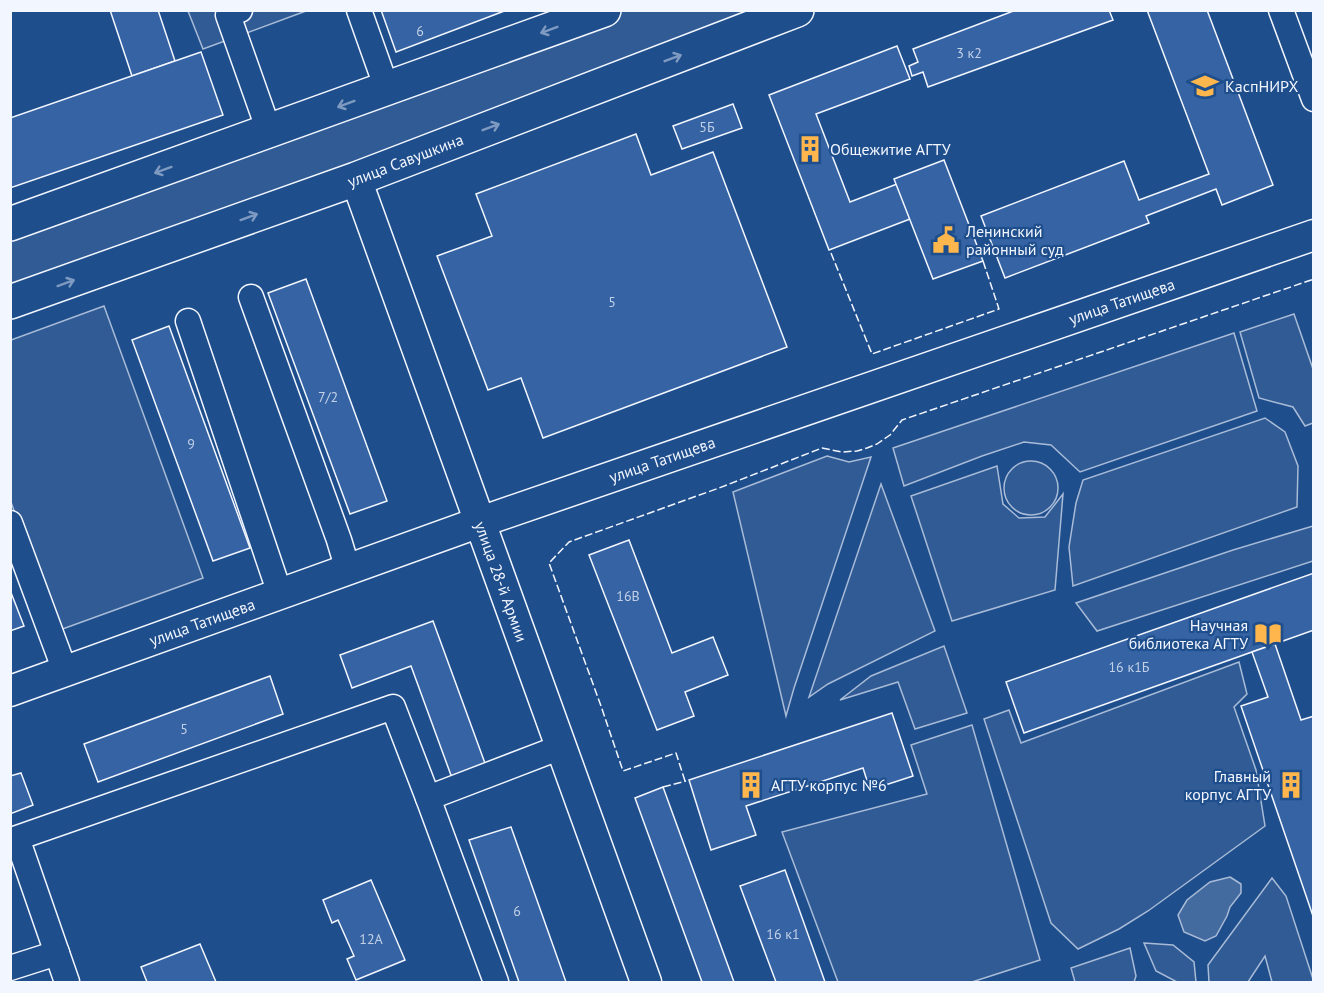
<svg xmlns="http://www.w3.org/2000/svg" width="1324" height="993" viewBox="0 0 1324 993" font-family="'PT Sans',sans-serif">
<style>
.built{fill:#305b95;stroke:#a8bbd7;stroke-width:1.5}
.water{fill:#446ba0;stroke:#a8bbd7;stroke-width:1.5}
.building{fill:#3563a3;stroke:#f2f6ff;stroke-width:1.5}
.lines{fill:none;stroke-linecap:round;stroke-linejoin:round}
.minor-casing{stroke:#f2f6ff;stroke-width:27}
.major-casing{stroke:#f2f6ff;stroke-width:33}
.highway-casing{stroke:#f2f6ff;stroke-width:36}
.minor{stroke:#1f4e8c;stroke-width:24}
.major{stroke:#1f4e8c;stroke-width:30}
.highway{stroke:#1f4e8c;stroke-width:33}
.fence{stroke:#f2f6ff;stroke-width:1.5;stroke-dasharray:8 3;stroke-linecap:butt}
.oneway{stroke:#7e9ac0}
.labels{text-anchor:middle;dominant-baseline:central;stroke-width:4.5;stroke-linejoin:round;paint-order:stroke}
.number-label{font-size:14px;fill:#c3d1e8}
.poi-label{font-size:16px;fill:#f2f6ff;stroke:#1f4e8c;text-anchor:start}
.street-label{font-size:16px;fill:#f2f6ff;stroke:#1f4e8c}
</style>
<rect width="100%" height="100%" fill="#1f4e8c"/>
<g class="built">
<path d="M188,11h118l-103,38z"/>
<path d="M617,11h158l-764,285 -1,-70z"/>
<path d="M104,306l99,272 -146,53 -46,-129v-162z"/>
<path d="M1294,314l19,55v54l-8,3 -12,-19 -34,-9 -19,-66z"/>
<path d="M1234,333l23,78 -177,61 -29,-27 -27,-3 -42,14 -78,30 -11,-38z"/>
<path d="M1265,418l20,14 13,34 -1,41 -224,79 -4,-39 7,-44 7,-23z"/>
<path d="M827,456l22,6 22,-5 -77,231 -8,28 -53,-224z"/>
<circle cx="1031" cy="488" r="27"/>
<path d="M997,466l6,38 16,14 26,-1 18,-23 -8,96 -103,31 -41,-125z"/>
<path d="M881,484l54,147 -107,53 -19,13z"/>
<path d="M1313,526v35l-216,70 -21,-28 157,-53z"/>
<path d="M944,646l23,67 -52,16 -17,-47 -58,18 31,-24z"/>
<path d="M1239,662l8,32 -13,13 22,63 9,56 -117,85 -29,18 -41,20 -27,-26 -67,-204 25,-9 12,33z"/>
<path d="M972,725l68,235 -68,22h-134l-56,-150 145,-38 -16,-49z"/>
<path d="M1272,878l14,18 27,83v3h-41l-7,-26 -17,26h-39l-1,-17z"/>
<path d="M1144,943l29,2 21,17 2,20h-19l-21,-11z"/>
<path d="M1130,948l6,28 -2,6h-59l-4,-14z"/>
</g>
<path class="water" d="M1230,877l11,7v9l-11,14 -3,9 -11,20 -11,5 -21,-9 -6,-17 9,-15 23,-18z"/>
<g class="building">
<path d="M110,10h48l17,51 -43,15z"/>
<path d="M381,10h126l-111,42z"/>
<path d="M1016,10h93l4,10 -185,67 -5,-15 -11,4 -3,-10 9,-4 -5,-13z"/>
<path d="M1147,10h60l66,175 -51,20 -6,-16 -70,27 3,7 -144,55 -24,-62 143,-55 15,39 70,-26z"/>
<path d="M897,46l13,33 -94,35 34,88 47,-18 13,35 -81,31 -60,-155z"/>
<path d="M201,52l22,63 -213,73v-70z"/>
<path d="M733,104l9,24 -60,21 -9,-23z"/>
<path d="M636,134l15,41 62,-23 74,195 -244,91 -22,-60 -33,12 -51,-134 55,-20 -16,-42z"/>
<path d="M944,160l39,101 -50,18 -39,-100z"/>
<path d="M306,279l81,222 -37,13 -82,-221z"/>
<path d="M169,326l81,222 -37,13 -81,-221z"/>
<path d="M629,540l43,113 41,-16 15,38 -43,17 9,24 -37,14 -68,-175z"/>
<path d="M1314,573v57l-290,103 -18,-51z"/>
<path d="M10,590l14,36 -14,5z"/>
<path d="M433,621l53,145 -34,12 -41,-112 -59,22 -12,-33z"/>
<path d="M1275,644l26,76 13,-4v203l-73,-213 27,-9 -16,-45z"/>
<path d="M270,676l13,38 -185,68 -14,-38z"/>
<path d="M892,713l21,63 -43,14 -7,-22 -117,38 10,29 -45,15 -22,-70z"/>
<path d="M21,773l12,32 -23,9v-38z"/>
<path d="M663,787l71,195h-32l-67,-184z"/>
<path d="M511,827l55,155h-47l-50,-142z"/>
<path d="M785,870l40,112h-49l-36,-96z"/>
<path d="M371,880l34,80 -49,20 -9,-21 7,-3 -16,-36 -6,3 -9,-23z"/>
<path d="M200,944l16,38h-69l-6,-15z"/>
</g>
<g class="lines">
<defs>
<g id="minor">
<path d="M240,10l-12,5 41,116"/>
<path d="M359,10l28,79"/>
<path d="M1281,10l33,89"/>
<path d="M251,297l88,243 9,30"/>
<path d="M188,321l92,273"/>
<path d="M10,523l55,148"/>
<path d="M428,798l133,-51"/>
<path d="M10,968l47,-15"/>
<path d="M67,982l-50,-144 376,-131 35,91 68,184"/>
</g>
<g id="major">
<path id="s1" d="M356,179l290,803"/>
<path id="s2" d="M10,691l470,-169 834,-287"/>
</g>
<g id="highway">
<path d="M10,224l594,-214"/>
<path id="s3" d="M10,302l346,-123 441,-169"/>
</g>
</defs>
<use href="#minor" class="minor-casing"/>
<use href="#major" class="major-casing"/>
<use href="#highway" class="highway-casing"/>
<use href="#minor" class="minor"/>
<use href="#major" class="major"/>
<use href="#highway" class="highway"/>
<g class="fence">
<path d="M831,253l41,101 127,-45 -16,-48"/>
<path d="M685,781l-9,-28 -53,18 -22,-65 -52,-143 20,-21 150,-54 103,-40 20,4 15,-1 10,-3 10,-4 13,-9 12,-15 412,-141"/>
<path d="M663,787l23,-6"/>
</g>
</g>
<defs><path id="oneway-shaft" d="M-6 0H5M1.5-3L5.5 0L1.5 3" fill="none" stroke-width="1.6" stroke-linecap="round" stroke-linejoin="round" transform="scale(1.5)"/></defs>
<g class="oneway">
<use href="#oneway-shaft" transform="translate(549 30) rotate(160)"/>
<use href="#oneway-shaft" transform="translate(673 58) rotate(-21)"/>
<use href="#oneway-shaft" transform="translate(346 104) rotate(160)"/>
<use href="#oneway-shaft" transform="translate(491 127) rotate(-21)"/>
<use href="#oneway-shaft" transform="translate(163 170) rotate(160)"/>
<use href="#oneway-shaft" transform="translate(249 217) rotate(-20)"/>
<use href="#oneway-shaft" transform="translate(66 283) rotate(-20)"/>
</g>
<defs>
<symbol id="university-bare" viewBox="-9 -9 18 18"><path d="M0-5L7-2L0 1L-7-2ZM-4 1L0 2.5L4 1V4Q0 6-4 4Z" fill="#ffb74d" stroke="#1f4e8c" stroke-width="2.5" paint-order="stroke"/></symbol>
<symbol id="building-bare" viewBox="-9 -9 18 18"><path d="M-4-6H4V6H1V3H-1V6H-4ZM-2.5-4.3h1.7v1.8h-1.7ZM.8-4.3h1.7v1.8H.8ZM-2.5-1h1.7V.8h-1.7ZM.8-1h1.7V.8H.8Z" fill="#ffb74d" stroke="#1f4e8c" stroke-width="2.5" paint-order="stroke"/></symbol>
<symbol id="civic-bare" viewBox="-9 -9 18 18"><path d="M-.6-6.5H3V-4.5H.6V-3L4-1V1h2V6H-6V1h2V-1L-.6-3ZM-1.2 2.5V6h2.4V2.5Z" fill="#ffb74d" stroke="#1f4e8c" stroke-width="2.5" paint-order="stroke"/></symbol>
<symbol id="library-bare" viewBox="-9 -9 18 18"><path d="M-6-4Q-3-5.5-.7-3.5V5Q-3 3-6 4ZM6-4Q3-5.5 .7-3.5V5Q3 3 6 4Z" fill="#ffb74d" stroke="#1f4e8c" stroke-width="2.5" paint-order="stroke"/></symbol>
</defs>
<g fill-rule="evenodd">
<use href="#university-bare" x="1186" y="67" width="38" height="38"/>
<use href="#building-bare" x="791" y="130" width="38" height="38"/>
<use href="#civic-bare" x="927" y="221" width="38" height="38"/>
<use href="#library-bare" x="1249" y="615" width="38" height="38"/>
<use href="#building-bare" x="732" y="766" width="38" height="38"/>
<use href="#building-bare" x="1272" y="766" width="38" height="38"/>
</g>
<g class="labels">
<g class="number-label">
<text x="420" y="31">6</text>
<text x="969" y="53">3 к2</text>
<text x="707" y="127">5Б</text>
<text x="612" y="302">5</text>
<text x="328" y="397">7/2</text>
<text x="191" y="444">9</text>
<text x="628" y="596">16В</text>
<text x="1129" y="667">16 к1Б</text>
<text x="184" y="729">5</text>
<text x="517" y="911">6</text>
<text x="783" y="934">16 к1</text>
<text x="371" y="939">12А</text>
</g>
<g class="poi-label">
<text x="1225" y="86">КаспНИРХ</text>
<text x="830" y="149">Общежитие АГТУ</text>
<text x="966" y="231">Ленинский<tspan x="966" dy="18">районный суд</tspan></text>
<text x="1248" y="625" text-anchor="end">Научная<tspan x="1248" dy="18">библиотека АГТУ</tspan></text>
<text x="1271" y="776" text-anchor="end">Главный<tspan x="1271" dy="18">корпус АГТУ</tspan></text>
<text x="771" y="785">АГТУ корпус №6</text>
</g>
<g class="street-label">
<text stroke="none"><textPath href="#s3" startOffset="420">улица Савушкина</textPath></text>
<text stroke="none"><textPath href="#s2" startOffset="1178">улица Татищева</textPath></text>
<text stroke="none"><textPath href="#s2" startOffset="692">улица Татищева</textPath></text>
<text stroke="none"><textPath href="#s1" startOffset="428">улица 28-й Армии</textPath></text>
<text stroke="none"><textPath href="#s2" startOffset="204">улица Татищева</textPath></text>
</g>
</g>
<rect width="1324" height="993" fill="none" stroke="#f2f6ff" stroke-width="24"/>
</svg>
